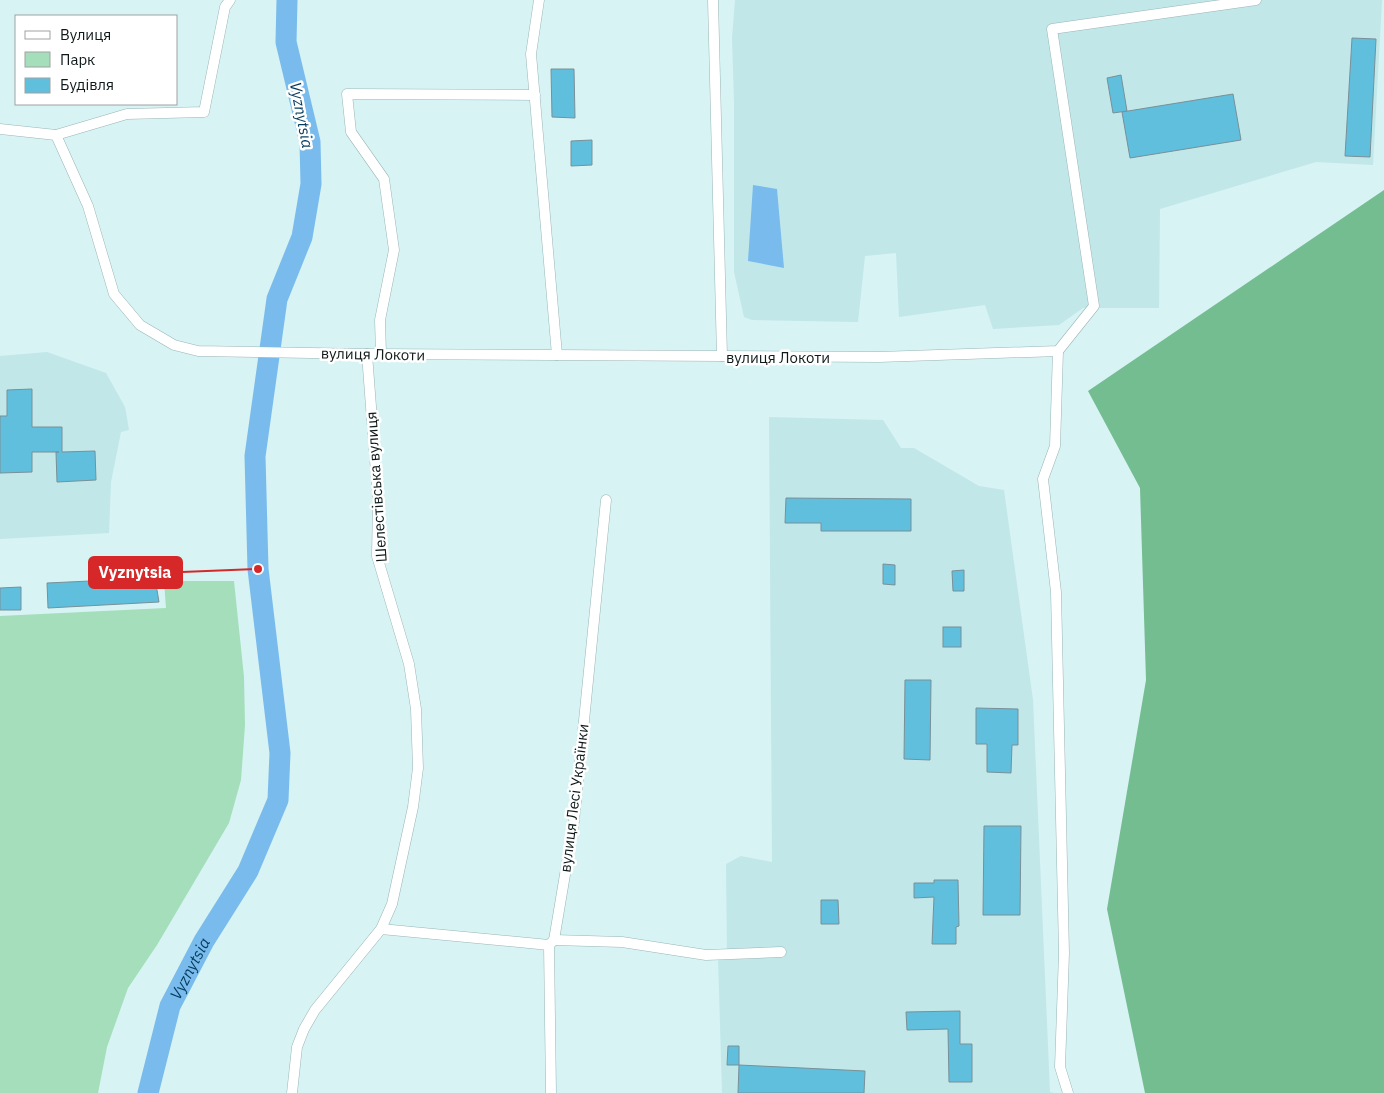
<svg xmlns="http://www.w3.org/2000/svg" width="1384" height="1093" viewBox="0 0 1384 1093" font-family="'IBM Plex Sans',sans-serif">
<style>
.built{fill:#c1e7e9}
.green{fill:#a4deba}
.forest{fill:#73bd91}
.water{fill:#79bbed}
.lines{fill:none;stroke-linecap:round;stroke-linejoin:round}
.river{stroke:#79bbed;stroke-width:21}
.building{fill:#60bfdd;stroke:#789098}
.minor-casing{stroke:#9ab5b6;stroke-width:11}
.minor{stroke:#fff;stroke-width:10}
.labels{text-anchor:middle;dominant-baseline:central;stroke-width:5;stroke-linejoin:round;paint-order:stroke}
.street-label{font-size:15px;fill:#0f1919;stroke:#fff}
.water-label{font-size:16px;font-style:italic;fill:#063c5d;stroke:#fff}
.leader{fill:none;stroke:#d62828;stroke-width:2}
.callout-dot{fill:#d62828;stroke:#fff;stroke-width:2}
.callout{fill:#d62828;stroke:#d62828;stroke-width:2}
.callout-label{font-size:16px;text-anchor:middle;font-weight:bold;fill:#fff}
</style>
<rect width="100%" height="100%" fill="#d7f3f4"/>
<g class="built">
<path d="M735,0h647l-9,165 -57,-3 -156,47 -1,99h-76l-24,17 -66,4 -8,-24 -86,12 -3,-64 -31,3 -7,66 -106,-2 -8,-3 -10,-45v-171l-2,-63z"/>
<path d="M47,352l59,21 19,34 4,23 -8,2 -10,50 -2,51 -109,6v-183z"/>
<path d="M769,417l114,3 18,28h13l65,38 25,4 29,210 17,392 4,1h-332l-4,-136 9,1 -1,-94 15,-8 31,6z"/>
</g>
<path class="green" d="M164,581h70l10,96 1,48 -4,55 -12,43 -72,122 -29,43 -21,59 -9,46h-98v-477l166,-8z"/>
<path class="forest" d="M1384,190v903h-239l-38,-184 39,-229 -6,-192 -52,-97z"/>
<path class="water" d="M753,185l24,4 7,79 -36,-7z"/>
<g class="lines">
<path class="river" id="s1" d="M148,1093l22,-87 34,-65 44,-70 30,-71 2,-47 -22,-184 -3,-113 22,-157 25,-62 9,-53 -1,-42 -24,-100 1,-42"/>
</g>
<g class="building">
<path d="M1352,38l24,1 -6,118 -25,-1z"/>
<path d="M551,69h23l1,49 -23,-1z"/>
<path d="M1121,75l6,36 -14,2 -6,-35z"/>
<path d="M1233,94l8,46 -111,18 -8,-46z"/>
<path d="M592,140v25l-21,1v-25z"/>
<path d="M32,389v38h30v25l33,-1 1,29 -39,2 -1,-30h3h-27v20l-32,1v-57h7v-26z"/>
<path d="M786,498l125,1v32h-90v-8h-36z"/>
<path d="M883,564l12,1v20l-12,-1z"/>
<path d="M964,570v21h-11l-1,-20z"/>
<path d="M155,578l4,24 -111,6 -1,-25z"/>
<path d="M21,587v23h-21v-22z"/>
<rect x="943" y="627" width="18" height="20"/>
<path d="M905,680h26l-1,80 -26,-1z"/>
<path d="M976,708l42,1v36h-6l-1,28 -24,-1v-28h-11z"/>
<path d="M984,826h37l-1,89h-37z"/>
<path d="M934,880h24l1,46 -3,1v17h-24l2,-47 -20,1v-15h20z"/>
<path d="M821,900h17l1,24h-18z"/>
<path d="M960,1011v33h12v38h-23l-1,-53 -41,1 -1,-18z"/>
<path d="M728,1046h11v19h-12z"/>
<path d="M739,1065l126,6 -1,22h-126z"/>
</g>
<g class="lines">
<defs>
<g id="minor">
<path d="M539,0l-8,54 26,301"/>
<path d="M713,0l9,356"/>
<path d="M0,129l56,6 32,71 26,88 26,31 34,20 24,6 169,3 512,3 179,-6 36,-45 -42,-277 204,-29"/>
<path d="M56,135l71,-21 77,-2 21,-105 5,-7"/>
<path d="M1058,351l-3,95 -12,33 13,113 8,361 -4,114 8,26"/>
<path d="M381,354l-1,-34 14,-70 -10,-71 -33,-47 -4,-38 188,1"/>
<path d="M381,929l168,16"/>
<path d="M554,940l68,2 84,13 75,-3"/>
<path d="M292,1093l5,-46 7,-18 11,-19 66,-81 11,-25 21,-97 5,-39 -2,-59 -7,-45 -32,-108 1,-57 -11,-145"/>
<path d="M551,1093l-2,-148 5,-5 20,-119 32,-321"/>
</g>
</defs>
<use href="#minor" class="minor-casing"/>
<use href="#minor" class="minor"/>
</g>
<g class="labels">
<g class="street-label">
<text transform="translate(373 354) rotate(1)">вулиця Локоти</text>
<text x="778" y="357">вулиця Локоти</text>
<text transform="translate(376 487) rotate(-94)">Шелестівська вулиця</text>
<text transform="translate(574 798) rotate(-83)">вулиця Лесі Українки</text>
</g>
<g class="water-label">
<text transform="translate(302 115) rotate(79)">Vyznytsia</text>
<text stroke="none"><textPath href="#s1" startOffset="132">Vyznytsia</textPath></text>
</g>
</g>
<path class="leader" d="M258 569L182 572"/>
<circle class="callout-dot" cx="258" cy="569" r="5"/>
<rect class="callout" x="89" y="557" width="93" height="31" rx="5"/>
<g class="callout-label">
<text x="135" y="578">Vyznytsia</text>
</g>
<rect x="15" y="15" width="162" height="90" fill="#ffffff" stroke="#9fa3a3"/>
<rect x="25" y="31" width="25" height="8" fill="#ffffff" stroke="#9fa3a3"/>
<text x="60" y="40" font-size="15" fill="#0f1919">Вулиця</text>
<rect x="25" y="52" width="25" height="15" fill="#a4deba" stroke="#9fa3a3"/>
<text x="60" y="65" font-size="15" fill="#0f1919">Парк</text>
<rect x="25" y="78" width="25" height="15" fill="#60bfdd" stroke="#9fa3a3"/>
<text x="60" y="90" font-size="15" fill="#0f1919">Будівля</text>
</svg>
